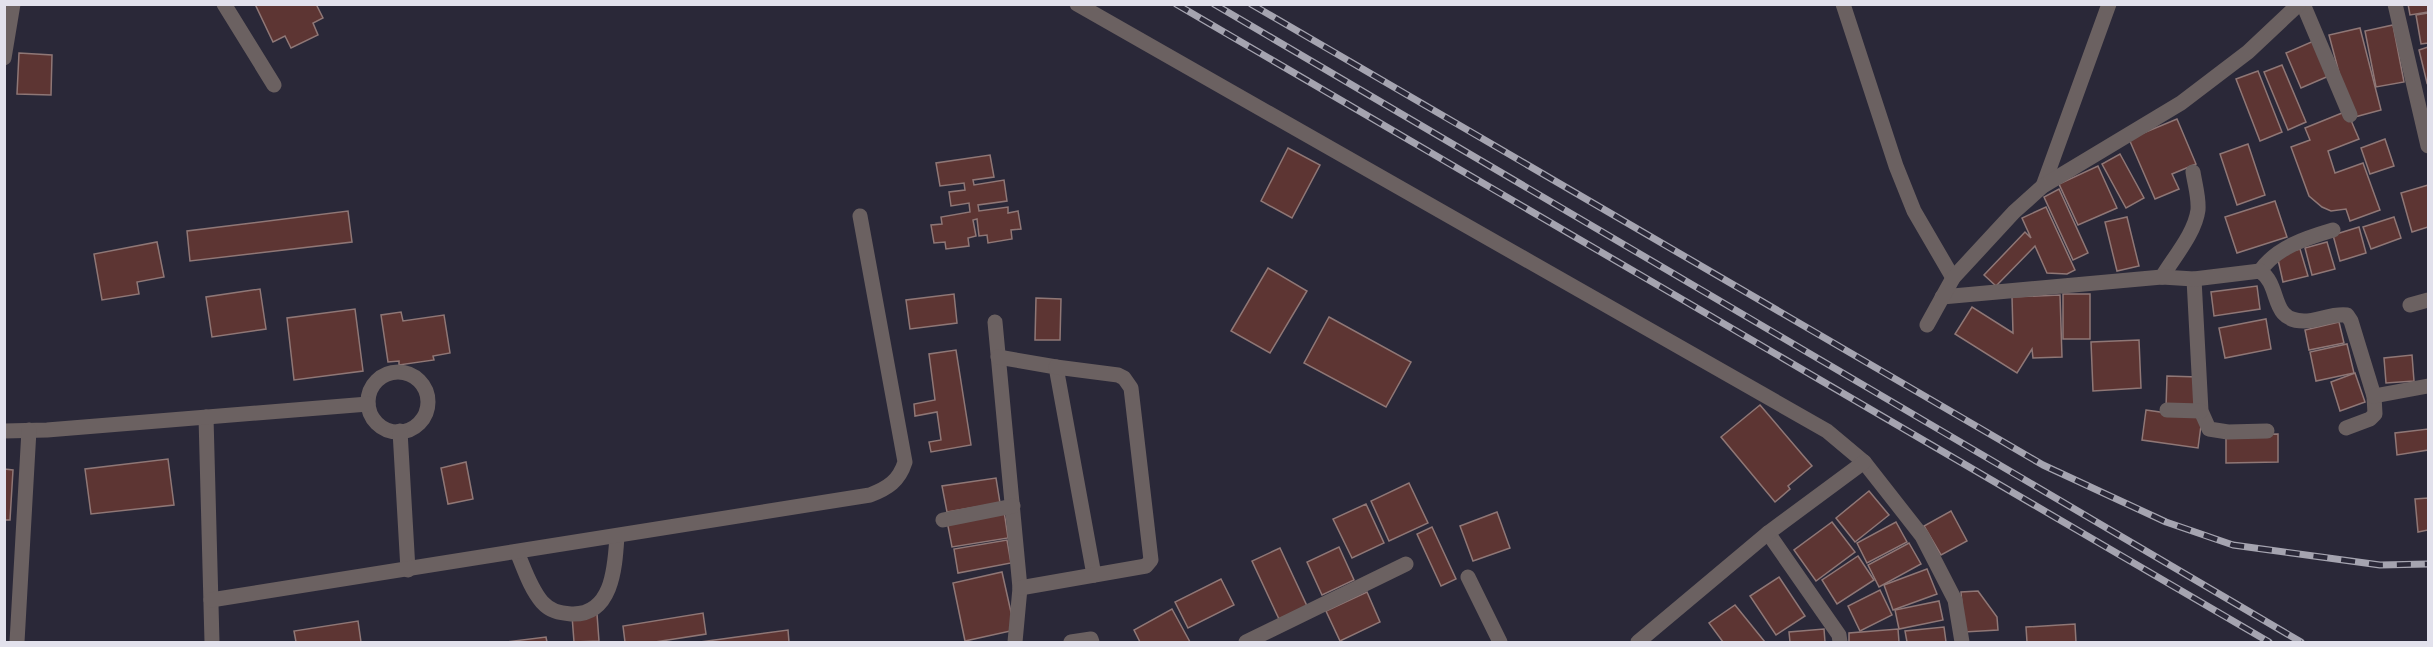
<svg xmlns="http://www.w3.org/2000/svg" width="2433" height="647" viewBox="0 0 2433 647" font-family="'Alegreya Sans',sans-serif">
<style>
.building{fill:#5d3533;stroke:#8f7776;stroke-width:1.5}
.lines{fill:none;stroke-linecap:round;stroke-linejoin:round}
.minor{stroke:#6b6161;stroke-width:15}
.rail-casing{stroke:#a5a4b0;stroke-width:7}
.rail{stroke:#2a2838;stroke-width:4.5;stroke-dasharray:14;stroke-linecap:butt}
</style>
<rect width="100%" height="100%" fill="#2a2838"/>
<g class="building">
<path d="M255,4h61l7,14 -10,5 5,12 -27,13 -6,-12 -12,6z"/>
<path d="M2408,4h20v8l-18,3z"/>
<path d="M2428,13v30l-7,1 -5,-29z"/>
<path d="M2393,25l11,57 -28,5 -11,-56z"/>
<path d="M2360,28l21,82 -30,8 -22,-83z"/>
<path d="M2316,40l15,35 -30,13 -15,-35z"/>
<path d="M2428,47v35l-1,1 -8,-33z"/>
<path d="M19,53l33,2 -1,40 -34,-1z"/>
<path d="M2282,65l24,57 -18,8 -24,-58z"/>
<path d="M2258,71l24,61 -22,9 -24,-62z"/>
<path d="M2347,111l12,28 -31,12 7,22 28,-10 17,47 -30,11 -4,-12 -15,2 -9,-4 -13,-11 -18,-49 19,-7 -5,-12z"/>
<path d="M2177,119l19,45 -24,10 7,15 -24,10 -26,-60z"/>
<path d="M2385,139l9,27 -24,8 -9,-26z"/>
<path d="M2248,144l17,51 -28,10 -17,-51z"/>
<path d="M1288,148l32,17 -28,53 -31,-17z"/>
<path d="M2120,154l24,44 -18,10 -24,-44z"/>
<path d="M990,155l4,22 -21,3 1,5 30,-5 3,21 -29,4 1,6 29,-4v6l10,-2 3,18 -10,1 1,9 -24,4 -1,-8 -8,1 -2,-17 -4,1 3,16 -8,2 1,8 -23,3 -1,-7 -11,1 -3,-18 11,-1 -1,-7 29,-5 -1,-9 -18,3 -2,-14 16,-2 -1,-7 -24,3 -4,-23z"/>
<path d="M2098,166l19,42 -39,17 -19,-41z"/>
<path d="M2428,185v42l-16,5 -11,-39z"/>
<path d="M2059,189l29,64 -15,7 -29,-63z"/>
<path d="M2275,201l12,36 -50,16 -12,-36z"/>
<path d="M2046,207l29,63 -8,4 -20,-1 -12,-27 -39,40 -12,-11 41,-43 6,6 -9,-20z"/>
<path d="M348,211l4,31 -162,19 -3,-30z"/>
<path d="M2127,217l12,49 -22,5 -12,-49z"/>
<path d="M2394,217l7,21 -30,11 -8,-22z"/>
<path d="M2359,227l7,26 -26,8 -7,-26z"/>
<path d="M157,242l7,35 -27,5 2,12 -37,6 -8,-46z"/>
<path d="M2327,242l8,27 -23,6 -7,-27z"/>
<path d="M2300,249l8,27 -25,6 -6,-27z"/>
<path d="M1268,268l39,23 -37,62 -39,-22z"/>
<path d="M2257,286l3,23 -46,7 -3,-24z"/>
<path d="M260,289l6,40 -54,8 -6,-40z"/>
<path d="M954,294l3,29 -47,6 -4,-29z"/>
<rect x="2063" y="294" width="27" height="45"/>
<path d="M2060,295l2,62 -29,1 -1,-9 -15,24 -62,-39 17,-27 41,26 -1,-36z"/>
<path d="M1036,298l25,1 -1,41h-25z"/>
<path d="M355,309l8,62 -69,9 -7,-62z"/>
<path d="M401,312l2,9 41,-6 6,38 -17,3 1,4 -35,5v-4l-11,1 -7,-47z"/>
<path d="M1329,317l82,45 -25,45 -82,-44z"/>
<path d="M2266,319l5,30 -46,9 -6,-30z"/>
<path d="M2339,322l5,21 -35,7 -4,-20z"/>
<path d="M2139,340l2,48 -48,3 -2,-49z"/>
<path d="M2347,344l7,29 -38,8 -6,-29z"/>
<path d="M956,350l15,95 -40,7 -2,-10 12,-2 -4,-28 -22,4 -1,-12 21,-4 -6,-46z"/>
<path d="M2412,355l2,26 -28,2 -2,-25z"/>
<path d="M2355,373l10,29 -25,9 -9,-29z"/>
<path d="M2167,376l31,1v31h-32z"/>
<path d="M1760,405l52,61 -24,20 2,3 -15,13 -54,-65z"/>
<path d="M2146,410l56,8 -4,30 -56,-8z"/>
<path d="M2428,429v21l-31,5 -2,-22z"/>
<path d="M2278,434v28l-52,1v-28z"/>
<path d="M168,459l6,46 -83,9 -6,-45z"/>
<path d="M466,462l7,37 -25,5 -7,-36z"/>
<path d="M4,469l9,1 -3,50h-6z"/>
<path d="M996,478l4,25 -53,9 -5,-26z"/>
<path d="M1409,483l19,40 -39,18 -18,-40z"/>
<path d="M1869,491l20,24 -34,27 -19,-24z"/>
<path d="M2428,498v32l-10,2 -3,-33z"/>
<path d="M1366,504l18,39 -32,15 -19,-39z"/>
<path d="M1004,511l4,27 -56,9 -5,-26z"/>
<path d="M1951,511l16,30 -26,14 -17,-29z"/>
<path d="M1497,512l13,36 -37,13 -13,-35z"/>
<path d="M1832,522l23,30 -39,29 -22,-31z"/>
<path d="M1896,522l11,20 -40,21 -10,-20z"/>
<path d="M1432,527l24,52 -15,7 -24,-52z"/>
<path d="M1007,540l4,23 -53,10 -4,-24z"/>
<path d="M1909,543l12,21 -42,23 -11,-22z"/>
<path d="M1339,547l15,33 -32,15 -15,-33z"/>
<path d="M1280,548l27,58 -28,13 -27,-58z"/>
<path d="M1858,556l16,24 -37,24 -15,-24z"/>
<path d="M1927,569l10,25 -44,16 -9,-25z"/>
<path d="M1002,572l13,58 -50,11 -12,-58z"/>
<path d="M1779,577l26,39 -29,19 -26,-39z"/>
<path d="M1221,579l13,26 -46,23 -13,-26z"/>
<path d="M1880,590l12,25 -32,16 -12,-25z"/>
<path d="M1978,591l19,26 1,13 -34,2 -3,-40z"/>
<path d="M1367,592l13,30 -40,19 -14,-30z"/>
<path d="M1939,601l4,19 -44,9 -4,-19z"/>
<path d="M1735,605l30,37h-42l-14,-19z"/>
<path d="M1172,609l18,33h-50l-6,-12z"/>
<path d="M703,613l3,21 -51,8h-30l-2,-16z"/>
<path d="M597,614l2,27 -25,1 -2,-26z"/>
<path d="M358,621l3,21h-65l-2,-11z"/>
<path d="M2075,624l1,18h-49l-1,-15z"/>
<path d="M1944,627l2,15h-39l-2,-11z"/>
<path d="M1824,629l1,13h-35l-1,-10z"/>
<path d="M1898,629l1,13h-50v-9z"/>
<path d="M788,630l1,12h-89z"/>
<path d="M546,637l1,5h-41z"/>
</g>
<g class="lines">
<g class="minor">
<path d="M224,4l50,81"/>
<path d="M1077,4l750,427 37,31 58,74 33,64 7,42"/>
<path d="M1843,4l53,162 18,45 39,67"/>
<path d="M2303,4l47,111"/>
<path d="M2395,4l33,142"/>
<path d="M4,58l9,-54"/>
<path d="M2043,186l66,-182"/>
<path d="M2260,271c17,-24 46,-33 73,-41"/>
<path d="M2162,277c12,-20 33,-44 36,-67 1,-13 -3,-25 -5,-38"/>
<path d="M2194,279l7,132 8,18 19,3 39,-1"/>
<path d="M1942,297l220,-20 32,2 66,-8c22,15 9,50 44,50 14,0 28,-8 43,-6l4,6 23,75 1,18 -5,5 -24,9"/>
<path d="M2410,305l18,-5"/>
<path d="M995,322l25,266 -5,54"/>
<path d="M1927,325l26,-47 61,-66 29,-26 138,-83 67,-51 51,-48"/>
<path d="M998,357l58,10 38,208"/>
<circle cx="398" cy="402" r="30"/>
<path d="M2374,396l54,-10"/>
<path d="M2167,410l34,1"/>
<path d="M206,417l6,225"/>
<path d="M4,431l43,-1 321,-26"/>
<path d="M400,431l8,139"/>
<path d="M943,520l70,-14"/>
<path d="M1768,533l71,102 1,7"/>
<path d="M517,552c7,16 13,36 25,50 8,9 17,11 29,12 42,2 44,-48 46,-78"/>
<path d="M1468,577l32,65"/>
<path d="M1020,588l126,-22 5,-6 -20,-172 -7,-10 -6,-3 -62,-8"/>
<path d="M211,600l659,-105c18,-7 29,-14 35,-33l-45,-246"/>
<path d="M17,642l12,-212"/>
<path d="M1071,642l20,-3 1,3"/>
<path d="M1246,642l160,-78"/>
<path d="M1638,642l130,-109 96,-71"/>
</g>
<defs>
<g id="rail">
<path d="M1176,4l1093,638"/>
<path d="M1214,4l1087,638"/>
<path d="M1251,4l792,461 123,57 67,23 147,20 48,-1"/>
</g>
</defs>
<use href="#rail" class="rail-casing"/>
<use href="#rail" class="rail"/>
</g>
<rect width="2433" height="647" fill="none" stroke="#e2e1ec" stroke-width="12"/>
</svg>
